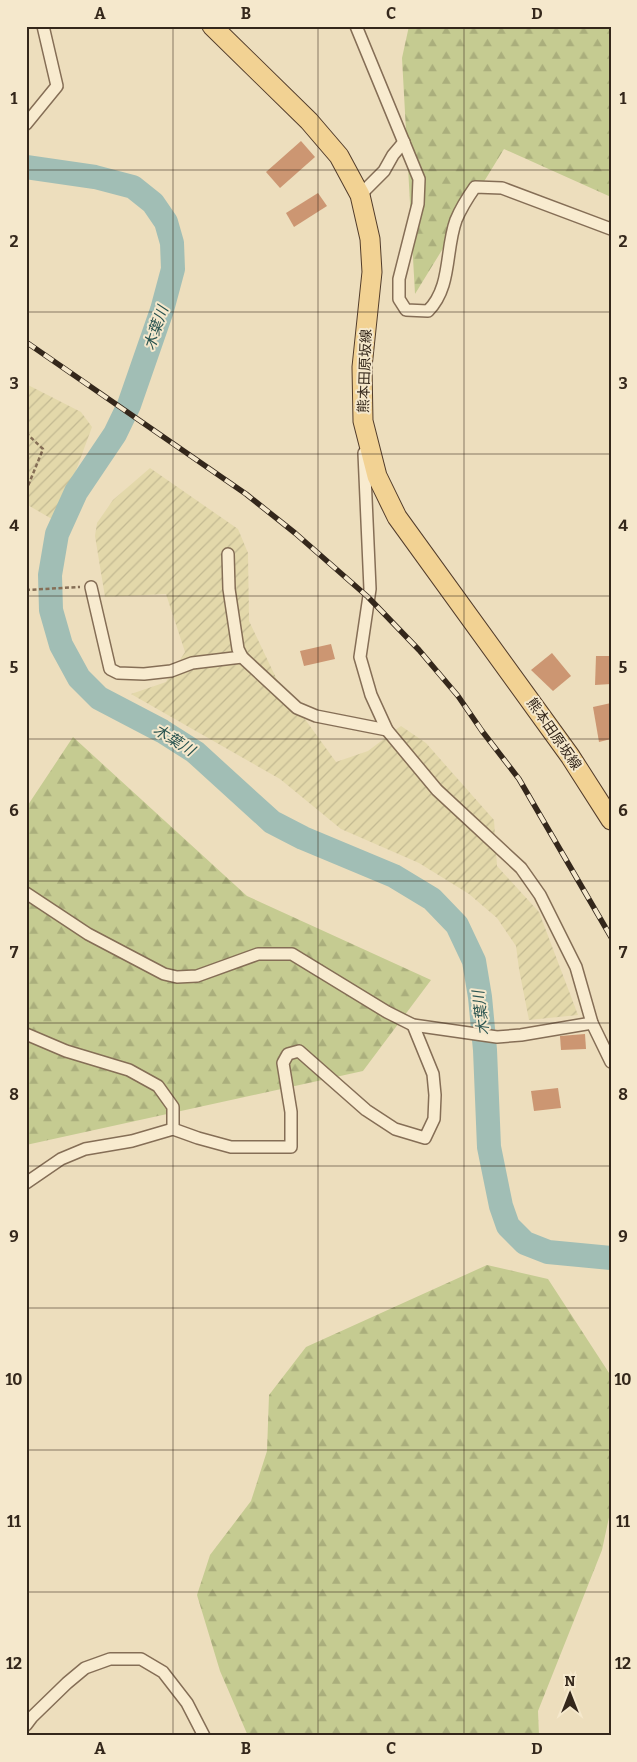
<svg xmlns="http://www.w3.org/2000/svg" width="637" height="1762" viewBox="0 0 637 1762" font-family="Bitter,'Noto Sans JP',serif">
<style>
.farmland{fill:url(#farmland-furrows)}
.forest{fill:url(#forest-firs)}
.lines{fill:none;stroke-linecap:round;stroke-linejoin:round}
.river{stroke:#a1beb5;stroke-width:24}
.building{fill:#cc9672}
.street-casing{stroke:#856e56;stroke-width:14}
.primary-casing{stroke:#523c2b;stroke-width:21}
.path{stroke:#856e56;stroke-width:2.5;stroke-dasharray:4 2.5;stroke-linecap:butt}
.street{stroke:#f8ebcf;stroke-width:11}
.primary{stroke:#f2d293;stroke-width:19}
.rail-casing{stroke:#34271b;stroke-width:5.5}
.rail{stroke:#f5e8cc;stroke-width:4;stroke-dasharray:11;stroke-linecap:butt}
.grid{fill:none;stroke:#34271b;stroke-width:1;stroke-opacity:0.55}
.labels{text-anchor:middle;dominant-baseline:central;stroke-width:4;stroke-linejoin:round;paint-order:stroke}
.street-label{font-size:14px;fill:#34271b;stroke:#f5e8cc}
.water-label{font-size:15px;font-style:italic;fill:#2a5450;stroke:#f5e8cc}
.neatline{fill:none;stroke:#34271b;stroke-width:2}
.grid-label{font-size:16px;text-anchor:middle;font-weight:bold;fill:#34271b}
</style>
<defs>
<pattern id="farmland-furrows" width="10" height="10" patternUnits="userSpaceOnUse" patternTransform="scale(1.25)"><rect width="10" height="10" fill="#e3d8aa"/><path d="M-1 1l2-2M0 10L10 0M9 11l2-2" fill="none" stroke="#c3b992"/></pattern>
<pattern id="forest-firs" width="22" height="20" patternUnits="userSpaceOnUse" patternTransform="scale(1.25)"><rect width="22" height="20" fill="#c5cb91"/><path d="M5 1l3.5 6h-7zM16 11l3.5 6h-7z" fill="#aaae7c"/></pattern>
</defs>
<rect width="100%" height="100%" fill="#eddebd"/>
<g class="farmland">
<path d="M26,384l55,28 11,15 -35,95 -31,-18z"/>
<path d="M150,468l88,61 10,24 1,68 29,61 58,80 32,-11 33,-25 25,17 68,77 3,46 42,46 39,103 -49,5 -10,-51 -3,-23 -19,-28 -28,-24 -50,-31 -78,-34 -61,-50 -149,-85 35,-12 19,-30 -19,-58 -61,3 -10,-61 2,-13 16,-23z"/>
</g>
<g class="forest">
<path d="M409,26h202v171l-107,-48 -89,145 -13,-236z"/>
<path d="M73,737l174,159 184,84 -68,91 -337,74v-337z"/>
<path d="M487,1265l61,14 63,97v132l-9,42 -64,161 1,25h-291l-28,-65 -23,-76 13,-40 41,-54 16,-50 2,-56 37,-48z"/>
</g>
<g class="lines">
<path class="river" d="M26,167l69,10 38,10 20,16 13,19 6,21 1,26 -11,41 -33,95 -14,29 -39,58 -19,42 -7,41 1,35 10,35 18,33 20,20 63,33 33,21 77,70 31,16 91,38 38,23 25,26 17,36 6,36 5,53 4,97 12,59 7,20 17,17 23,9 63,6"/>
</g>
<g class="building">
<path d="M301,141l14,16 -35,31 -14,-16z"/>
<path d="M318,193l9,13 -33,21 -8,-14z"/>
<path d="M331,644l4,15 -31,7 -4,-15z"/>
<path d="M552,653l19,23 -18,15 -22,-21z"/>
<path d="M596,656h15v28l-16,1z"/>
<path d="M611,703v36l-12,3 -6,-35z"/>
<path d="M585,1034l1,15 -25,1 -1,-14z"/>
<path d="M558,1088l3,20 -27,3 -3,-20z"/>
</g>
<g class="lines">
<defs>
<g id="street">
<path d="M356,26l63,153 -1,25 -19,75v20l7,11 22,1c24,-24 17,-61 28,-91 5,-12 12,-23 19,-33l27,1 109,41"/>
<path d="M26,124l31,-38 -14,-60"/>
<path d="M360,195l24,-24 9,-16 11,-13"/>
<path d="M364,453l6,136 -10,68 11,38 16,35 50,60 84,78 19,27 36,72 16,56 19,39"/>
<path d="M228,554l1,35 9,60 4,8 55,51 19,8 71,14"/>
<path d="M91,587l19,82 8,4 26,1 27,-3 21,-8 50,-6"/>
<path d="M26,893l62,41 76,40 13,3 20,-1 61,-22h34l95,58 26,13 84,12 24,-2 71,-12"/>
<path d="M26,1034l40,17 63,19 29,16 15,21v22"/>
<path d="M26,1183l35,-24 24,-10 47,-8 41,-12 25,9 33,9h60v-35l-8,-49 5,-9 11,-3 67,59 29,19 30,9 9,-19 1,-24 -2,-21 -20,-49"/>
<path d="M26,1725l6,-8 35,-34 18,-15 25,-9h31l22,13 24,31 17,33"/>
</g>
<path id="primary" d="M212,26l97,95 30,35 21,39 10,44 2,33 -10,95 1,54 14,55 20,41 173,239 41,64"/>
</defs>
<use href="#street" class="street-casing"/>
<use href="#primary" class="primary-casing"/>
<g class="path">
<path d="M26,433l17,16 -17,42"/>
<path d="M26,590l54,-3"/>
</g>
<use href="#street" class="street"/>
<use href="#primary" class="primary"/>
<defs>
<path id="rail" d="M26,342l220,152 49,39 73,64 51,53 39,46 24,35 37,48 92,158"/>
</defs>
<use href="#rail" class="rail-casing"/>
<use href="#rail" class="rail"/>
</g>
<path class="grid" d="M173,26v1710M318,26v1710M464,26v1710M26,170h585M26,312h585M26,454h585M26,596h585M26,739h585M26,881h585M26,1023h585M26,1166h585M26,1308h585M26,1450h585M26,1592h585"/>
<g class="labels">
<g class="street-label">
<text transform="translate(365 371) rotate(-88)">熊本田原坂線</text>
<text transform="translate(554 734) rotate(55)">熊本田原坂線</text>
</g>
<g class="water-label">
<text transform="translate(156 328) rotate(-71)">木葉川</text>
<text transform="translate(174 740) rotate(32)">木葉川</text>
<text transform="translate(481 1013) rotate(-97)">木葉川</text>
</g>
</g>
<rect width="637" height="1762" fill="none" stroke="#f5e8cc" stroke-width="55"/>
<g transform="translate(570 1694)" stroke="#f5e8cc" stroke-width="4" paint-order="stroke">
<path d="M0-4L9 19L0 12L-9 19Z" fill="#34271b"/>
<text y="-8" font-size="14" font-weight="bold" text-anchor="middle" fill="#34271b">N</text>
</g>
<rect x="28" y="28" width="582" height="1706" class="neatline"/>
<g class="grid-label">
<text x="100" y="19">A</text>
<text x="246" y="19">B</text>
<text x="391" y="19">C</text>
<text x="537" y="19">D</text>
<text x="14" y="104">1</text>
<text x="623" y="104">1</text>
<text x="14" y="247">2</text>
<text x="623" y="247">2</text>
<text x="14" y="389">3</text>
<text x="623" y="389">3</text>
<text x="14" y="531">4</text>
<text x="623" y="531">4</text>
<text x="14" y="673">5</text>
<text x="623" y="673">5</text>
<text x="14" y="816">6</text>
<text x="623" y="816">6</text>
<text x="14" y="958">7</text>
<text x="623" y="958">7</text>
<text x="14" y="1100">8</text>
<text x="623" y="1100">8</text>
<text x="14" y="1242">9</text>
<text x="623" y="1242">9</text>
<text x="14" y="1385">10</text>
<text x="623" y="1385">10</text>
<text x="14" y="1527">11</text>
<text x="623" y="1527">11</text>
<text x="14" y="1669">12</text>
<text x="623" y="1669">12</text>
<text x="100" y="1754">A</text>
<text x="246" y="1754">B</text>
<text x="391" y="1754">C</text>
<text x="537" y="1754">D</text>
</g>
</svg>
